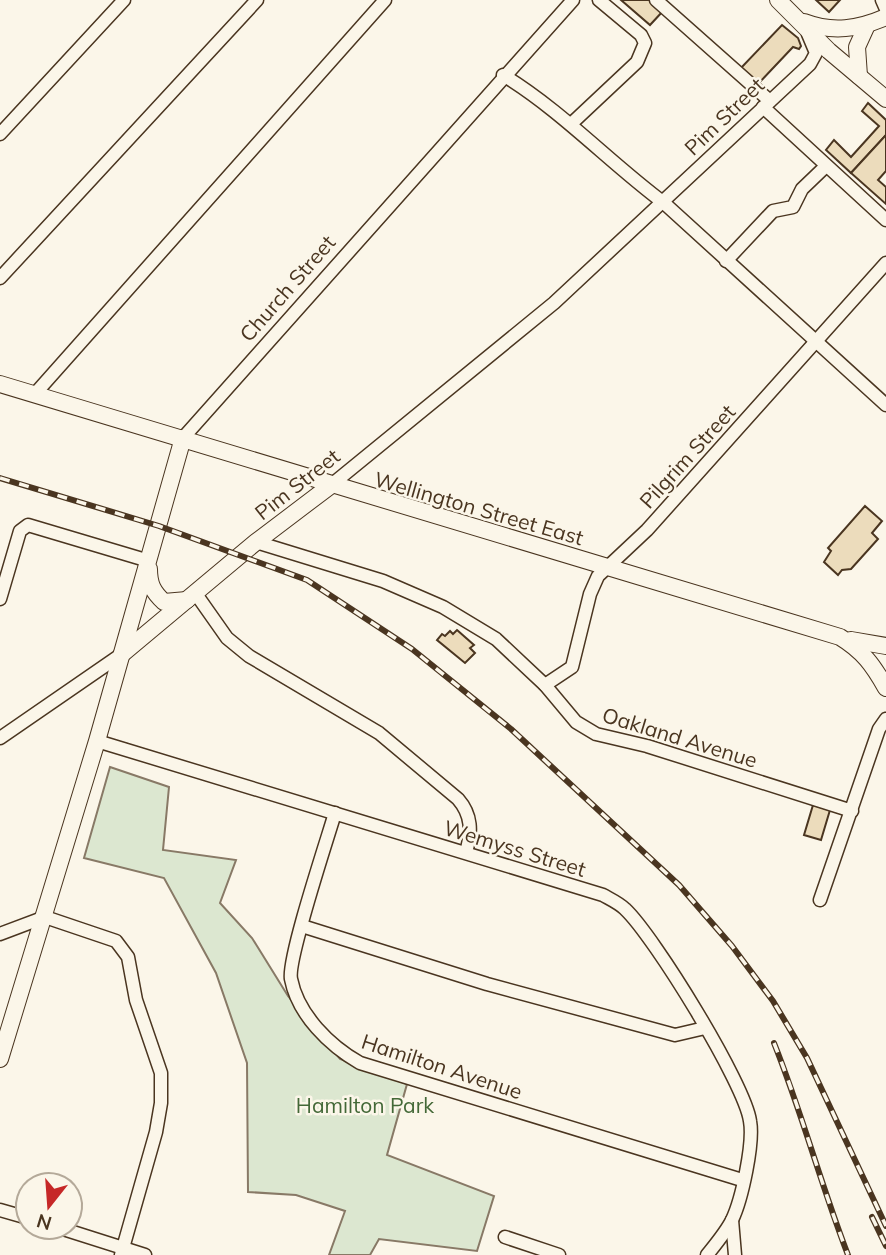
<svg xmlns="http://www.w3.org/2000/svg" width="886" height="1255" viewBox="0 0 886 1255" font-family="Mulish,sans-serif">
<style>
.green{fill:#dce7d0;stroke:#887966;stroke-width:2}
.building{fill:#ecdcbc;stroke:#4a3520;stroke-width:2}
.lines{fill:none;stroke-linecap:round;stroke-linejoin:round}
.minor-casing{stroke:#4a3520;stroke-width:15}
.major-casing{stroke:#4a3520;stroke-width:18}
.minor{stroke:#fbf6e9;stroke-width:12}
.major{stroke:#fbf6e9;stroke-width:16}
.rail-casing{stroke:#4a3520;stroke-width:6}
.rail{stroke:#fbf6e9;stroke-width:3.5;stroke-dasharray:10;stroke-linecap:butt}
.labels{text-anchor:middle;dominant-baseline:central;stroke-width:5;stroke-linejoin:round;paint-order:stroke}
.street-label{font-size:21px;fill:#4a3520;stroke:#fbf6e9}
.park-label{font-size:21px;fill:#436837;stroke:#fbf6e9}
</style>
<rect width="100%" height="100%" fill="#fbf6e9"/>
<path class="green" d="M110,767l59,20 -6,63 73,10 -16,43 32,35 36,58 52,63 67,25 -20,71 107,41 -17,55 -98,-12 -9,16h-41l16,-44 -49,-16 -48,-3 -1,-129 -31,-90 -52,-95 -80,-20z"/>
<g class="building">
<path d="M621,0h29l13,11 -13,14z"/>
<path d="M816,0h24l-11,12z"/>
<path d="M782,25l16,13 3,8 -2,3 -6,-2 -36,38 -17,-16z"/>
<path d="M868,103l18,17v15l-35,38 -25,-23 8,-10 17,17 28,-31 -17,-15z"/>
<path d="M886,135v36l-8,9 8,7v17l-35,-31z"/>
<path d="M865,506l17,15 -10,12 6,6 -27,30 -9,1 -4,5 -14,-13 7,-11 -3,-3z"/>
<path d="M457,630l17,15 -4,3 5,5 -10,10 -28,-23 5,-6 3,2 5,-5 3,3z"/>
<path d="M813,805l17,5 -9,30 -17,-5z"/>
</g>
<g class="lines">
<defs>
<g id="minor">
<path d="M656,0l114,101"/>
<path d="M882,0l4,9"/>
<path d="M503,75c59,36 106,87 161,128l222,202"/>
<path d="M763,107l123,113"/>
<path d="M571,124l66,-62 8,-19 -4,-8 -42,-35"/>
<path d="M0,134l124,-134"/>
<path d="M726,261l47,-50 20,-4 9,-18 24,-23"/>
<path d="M0,278l257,-278"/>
<path d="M34,395l351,-395"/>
<path d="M183,438l390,-438"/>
<path d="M330,486l224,-183 256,-239 6,-11 -8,-19"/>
<path d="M256,542l127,39 60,26 53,32 49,46 31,37 20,12 51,12 205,65"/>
<path d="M196,594l31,44 22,18 130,77 79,66c14,16 14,33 8,53"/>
<path d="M0,599l20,-68 8,-6 121,36"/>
<path d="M545,685l27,-18 18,-73 8,-18 49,-46 239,-267"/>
<path d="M0,738l122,-84"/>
<path d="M97,741l506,154c7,4 16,8 22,14 29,27 120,175 125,212 4,22 -8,78 -18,99 -6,12 -17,25 -25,35"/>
<path d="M335,813c-8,27 -48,147 -44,166 7,36 39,67 69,84l382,117"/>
<path d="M820,900l59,-171 7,-10"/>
<path d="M302,926l185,58 188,51 30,-7"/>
<path d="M0,934l45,-17 71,24 12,16 8,43 25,73v30l-5,29 -35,123"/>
<path d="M0,1210l28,8"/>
<path d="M732,1220l3,35"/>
<path d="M57,1227l88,28"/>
<path d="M505,1237l54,18"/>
</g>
<g id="major">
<path d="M778,0l51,51 57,48"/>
<path d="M804,22c29,11 54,7 82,-5"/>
<path d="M859,76l-2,-29 10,-22"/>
<path d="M0,384l840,253c23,14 33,28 46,51"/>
<path d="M149,569c0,15 4,23 15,33l23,-2"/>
<path d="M851,640l35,6"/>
<path d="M122,654l134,-112 74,-56"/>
<path d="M0,1059l97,-318 86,-303"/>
</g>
</defs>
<use href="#minor" class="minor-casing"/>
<use href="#major" class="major-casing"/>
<use href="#minor" class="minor"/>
<use href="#major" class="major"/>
<defs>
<g id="rail">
<path d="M0,478l159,48 148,54 105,69 99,80 168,156 53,61 41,55 34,57 79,168"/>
<path d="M774,1043c28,70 47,142 74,212"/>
<path d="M872,1217l14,29"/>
</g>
</defs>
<use href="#rail" class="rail-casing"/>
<use href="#rail" class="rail"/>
</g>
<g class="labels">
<g class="street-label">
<text transform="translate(724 116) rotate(-44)">Pim Street</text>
<text transform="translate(287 288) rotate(-49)">Church Street</text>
<text transform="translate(687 456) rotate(-48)">Pilgrim Street</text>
<text transform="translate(297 484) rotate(-38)">Pim Street</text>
<text transform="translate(479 508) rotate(16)">Wellington Street East</text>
<text transform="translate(680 737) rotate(17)">Oakland Avenue</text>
<text transform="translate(515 848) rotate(17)">Wemyss Street</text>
<text transform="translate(442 1066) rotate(18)">Hamilton Avenue</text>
</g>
<g class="park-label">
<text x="365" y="1105">Hamilton Park</text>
</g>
</g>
<g transform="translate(49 1206) rotate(197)"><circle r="33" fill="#fbf6e9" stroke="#b4a999" stroke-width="2"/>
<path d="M0-5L12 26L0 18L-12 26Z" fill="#c62828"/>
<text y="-10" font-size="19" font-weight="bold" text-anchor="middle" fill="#4a3520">N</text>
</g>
</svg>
